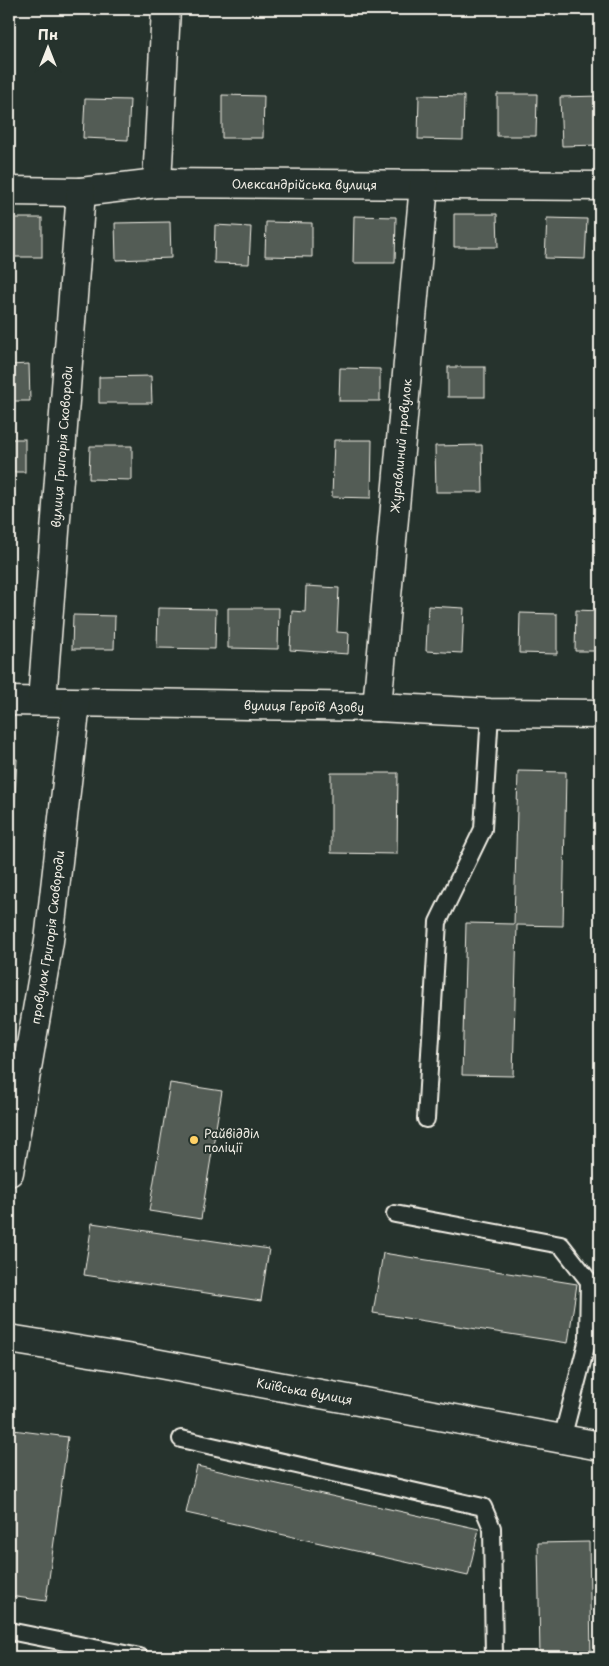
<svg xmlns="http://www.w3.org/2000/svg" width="609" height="1666" viewBox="0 0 609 1666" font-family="'Playpen Sans',sans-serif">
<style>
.building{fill:#525c55;stroke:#f4f1e8}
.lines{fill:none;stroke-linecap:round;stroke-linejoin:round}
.service-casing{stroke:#f4f1e8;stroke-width:20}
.minor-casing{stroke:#f4f1e8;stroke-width:31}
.service{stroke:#26332d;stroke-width:16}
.minor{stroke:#26332d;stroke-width:28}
.poi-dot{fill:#ffd166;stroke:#26332d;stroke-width:2}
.labels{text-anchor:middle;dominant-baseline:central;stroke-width:4;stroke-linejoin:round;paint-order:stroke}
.street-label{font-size:12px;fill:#f4f1e8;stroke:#26332d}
.poi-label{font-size:12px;fill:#f4f1e8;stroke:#26332d;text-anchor:start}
</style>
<rect width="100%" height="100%" fill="#26332d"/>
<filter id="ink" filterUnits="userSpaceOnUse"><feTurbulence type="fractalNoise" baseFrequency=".02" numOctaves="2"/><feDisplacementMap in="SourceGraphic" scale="10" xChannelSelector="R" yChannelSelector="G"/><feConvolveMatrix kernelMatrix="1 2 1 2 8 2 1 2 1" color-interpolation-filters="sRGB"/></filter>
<g filter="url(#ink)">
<g class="building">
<path d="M497,94h40l-1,42h-39z"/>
<path d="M222,95l42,1 -1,42h-41z"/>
<path d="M419,95l45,1 -1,44 -45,-1z"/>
<path d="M600,96v49l-38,1 -2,-49z"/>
<path d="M85,99l45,1 -2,40 -45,-2z"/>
<path d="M454,214h43l1,33h-44z"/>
<path d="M596,215h4v39h-3z"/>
<path d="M354,216l42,1 -1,46h-42z"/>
<rect x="9" y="218" width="33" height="39"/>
<path d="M547,218l40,1 -2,40 -40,-1z"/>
<path d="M170,222l1,36 -55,2 -1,-37z"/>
<path d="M266,222l46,1v34l-47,-1z"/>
<path d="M215,225l36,2 -2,37 -35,-1z"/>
<path d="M29,364l1,37h-21v-36z"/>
<rect x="448" y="367" width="37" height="30"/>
<path d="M340,368l40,1v32h-41z"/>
<path d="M151,376l1,27h-53v-26z"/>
<rect x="9" y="439" width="16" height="33"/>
<path d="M334,440h38l-1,58 -39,-1z"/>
<path d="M482,445l1,47h-47l-1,-46z"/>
<path d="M90,446h42v34l-43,-1z"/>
<path d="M306,586l33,2 -2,44 12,1 -1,21 -58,-4 2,-39 13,1z"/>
<path d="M428,606l36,2 -2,45 -36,-2z"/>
<path d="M158,608l58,1 -1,40 -58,-1z"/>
<path d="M228,608h51l-1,41 -50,-1z"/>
<rect x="9" y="610" width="4" height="43"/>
<path d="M576,610l24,1v40h-25z"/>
<path d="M520,613l37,1v40l-38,-1z"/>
<path d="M73,615l42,1 -1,33h-42z"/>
<path d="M9,758l8,1 -6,117h-2z"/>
<path d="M518,771l48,1 -3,154 -46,-1 -4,151 -51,-1 4,-152 48,1z"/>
<path d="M331,773h67l-1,81 -66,-1z"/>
<path d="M170,1083l52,8 -21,128 -52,-8z"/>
<path d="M92,1223l177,26 -8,52 -177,-26z"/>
<path d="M383,1253l194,31 -9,59 -195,-30z"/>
<path d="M13,1430l55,7 -22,164 -37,-5v-132z"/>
<path d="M197,1466l282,63 -11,47 -282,-63z"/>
<path d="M589,1542l2,115h-51l-2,-114z"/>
</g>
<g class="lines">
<defs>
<g id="service">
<path d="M426,1119l12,-197 45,-93 7,-116"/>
<path d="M395,1214l166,31 28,36 -1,58 -26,100"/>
<path d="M181,1439l302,68 9,21 2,129"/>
<path d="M9,1631l131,26"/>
</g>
<g id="minor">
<path d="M157,183l9,-174"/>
<path id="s1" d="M9,191l72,1 76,-9 443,3"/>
<path id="s2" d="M9,701l368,6 113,6 110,1"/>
<path id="s3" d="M42,701l39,-509"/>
<path id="s4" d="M377,707l47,-522"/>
<path id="s5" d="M9,1172l40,-231 27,-238"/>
<path id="s6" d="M9,1339l124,20 467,87"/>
</g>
</defs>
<use href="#service" class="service-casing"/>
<use href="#minor" class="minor-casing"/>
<use href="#service" class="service"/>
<use href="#minor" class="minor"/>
</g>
</g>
<circle class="poi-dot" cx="194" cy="1140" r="5"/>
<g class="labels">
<g class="street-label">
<text stroke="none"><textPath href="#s1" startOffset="296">Олександрійська вулиця</textPath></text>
<text stroke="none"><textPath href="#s4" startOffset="262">Журавлиний провулок</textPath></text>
<text stroke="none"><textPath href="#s3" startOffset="255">вулиця Григорія Сковороди</textPath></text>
<text stroke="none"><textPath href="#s2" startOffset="295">вулиця Героїв Азову</textPath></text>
<text stroke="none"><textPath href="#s5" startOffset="238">провулок Григорія Сковороди</textPath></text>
<text stroke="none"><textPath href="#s6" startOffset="300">Київська вулиця</textPath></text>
</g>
<g class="poi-label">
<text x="204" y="1133">Райвідділ<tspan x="204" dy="14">поліції</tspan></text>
</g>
</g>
<rect width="609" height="1666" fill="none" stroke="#26332d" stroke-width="30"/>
<rect x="15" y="15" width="579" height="1636" fill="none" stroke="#f4f1e8" stroke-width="2" filter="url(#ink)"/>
<g transform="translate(48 48)" stroke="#26332d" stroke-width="4" paint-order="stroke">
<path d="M0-4L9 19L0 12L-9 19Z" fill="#f4f1e8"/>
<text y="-8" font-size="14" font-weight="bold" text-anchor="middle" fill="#f4f1e8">Пн</text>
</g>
</svg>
